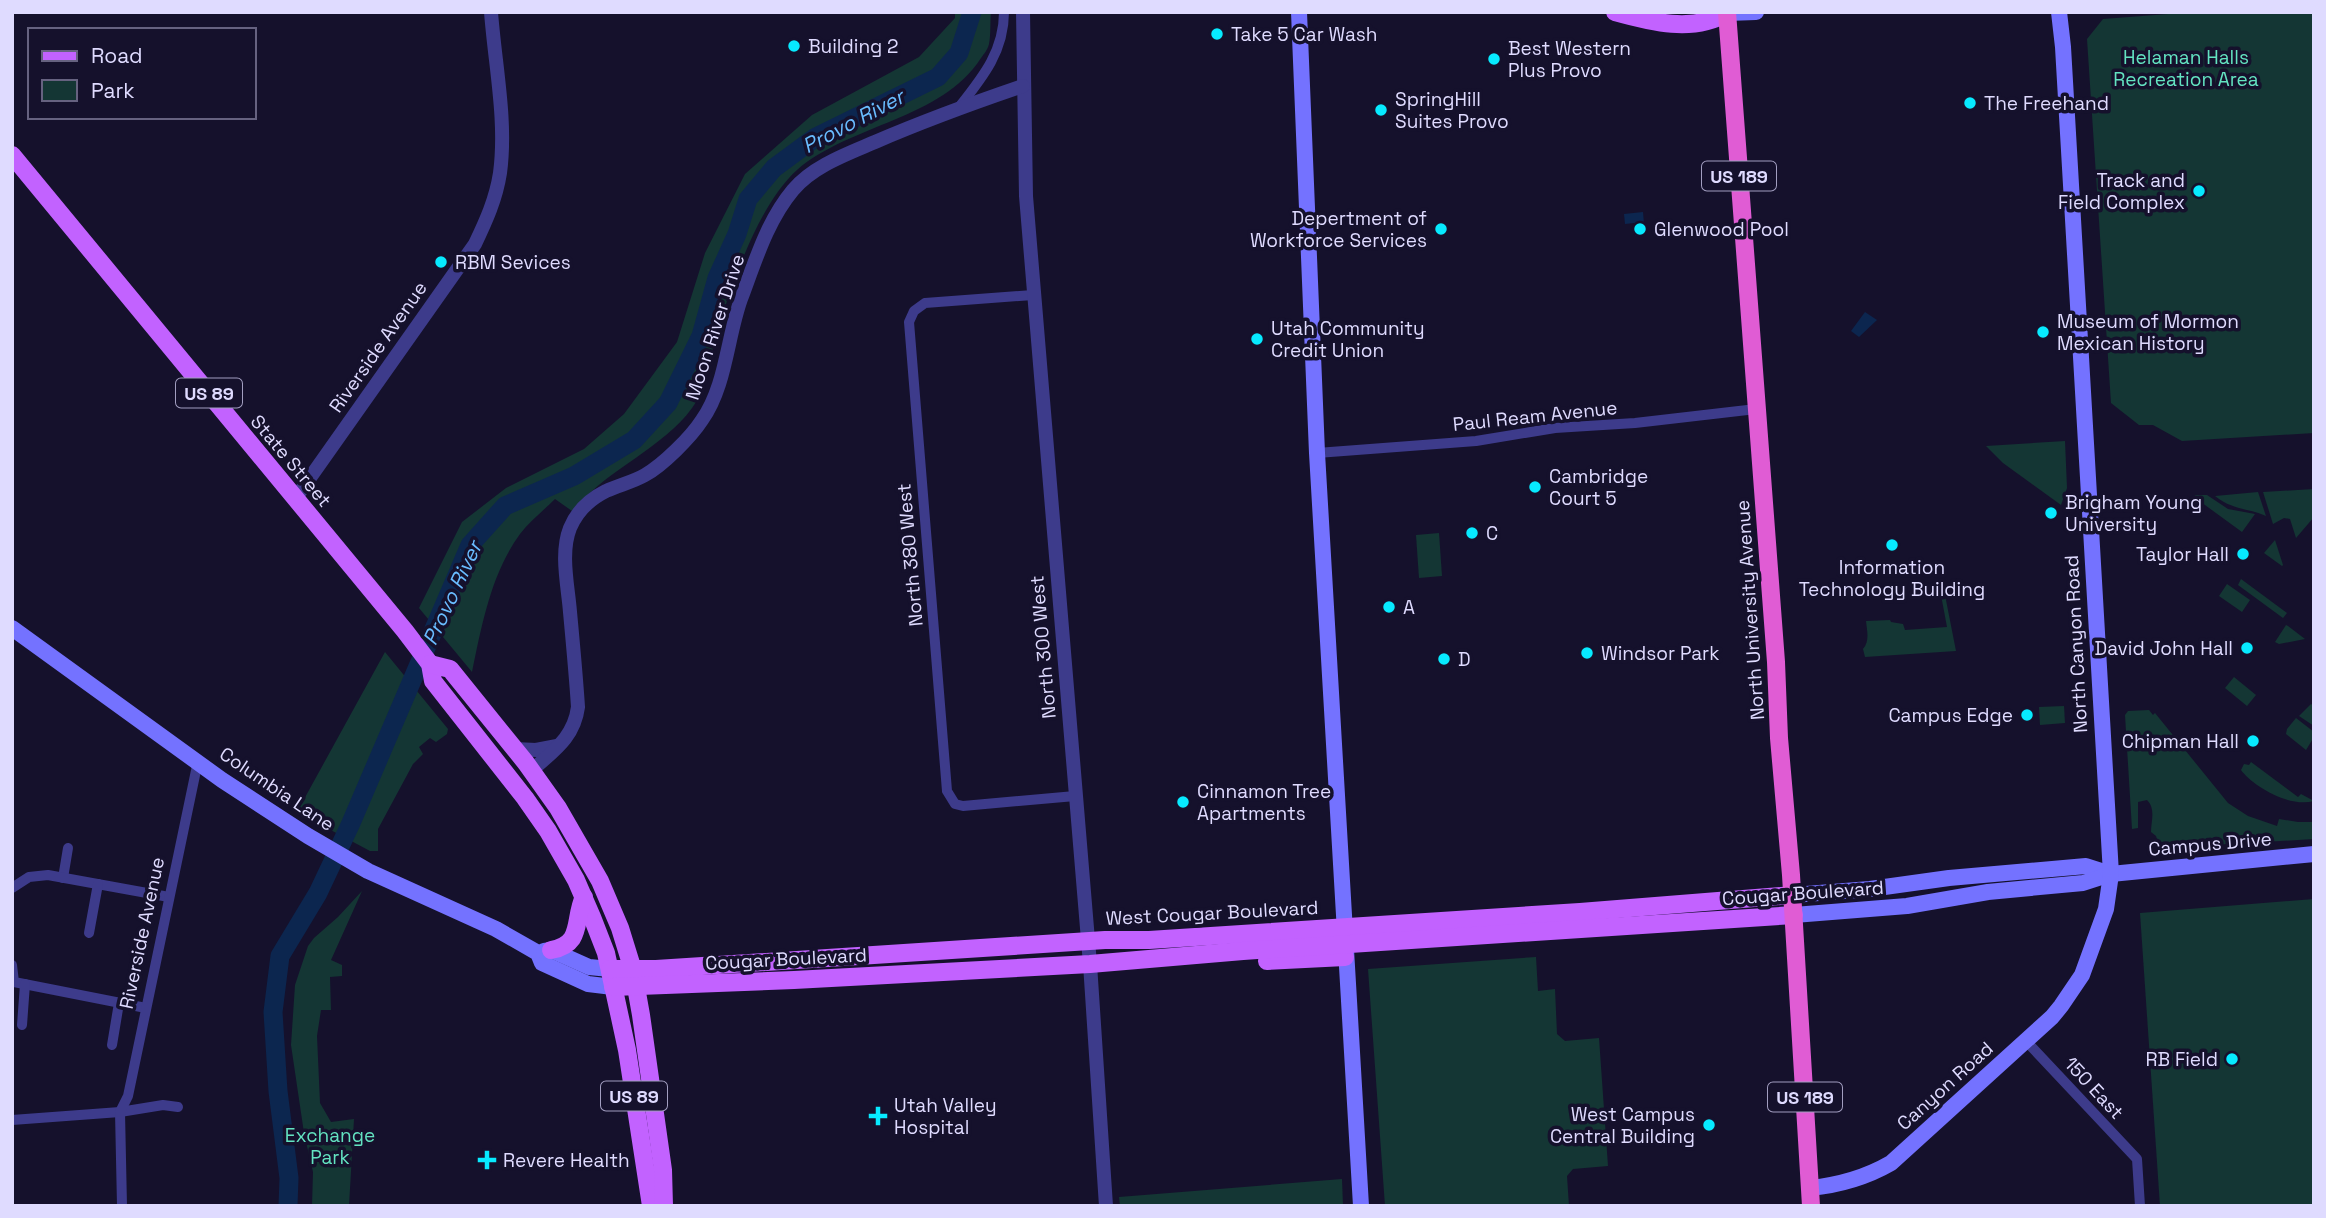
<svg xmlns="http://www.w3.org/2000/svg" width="2326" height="1218" viewBox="0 0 2326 1218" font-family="'Space Grotesk',sans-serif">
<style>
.green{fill:#143634}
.water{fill:#0c264f}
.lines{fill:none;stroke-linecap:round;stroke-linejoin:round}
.river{stroke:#0c264f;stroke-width:19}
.minor{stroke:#3d3b8b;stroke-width:10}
.tertiary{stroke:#3d3b8b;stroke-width:14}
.secondary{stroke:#7472ff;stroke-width:16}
.primary{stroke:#c262ff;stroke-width:18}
.trunk{stroke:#e05cd4;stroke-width:18}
.poi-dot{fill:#07eaff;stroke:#15112c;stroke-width:2.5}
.labels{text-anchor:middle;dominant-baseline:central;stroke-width:7;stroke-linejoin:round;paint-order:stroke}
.shield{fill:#15112c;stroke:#a29ec0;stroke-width:2}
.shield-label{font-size:18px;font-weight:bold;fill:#dfdbff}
.poi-label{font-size:19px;fill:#dfdbff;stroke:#15112c;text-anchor:start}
.park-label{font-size:19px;fill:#63e3c1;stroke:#15112c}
.street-label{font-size:19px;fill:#dfdbff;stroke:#15112c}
.water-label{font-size:21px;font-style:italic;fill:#69bcff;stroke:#15112c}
</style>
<rect width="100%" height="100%" fill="#15112c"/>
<g class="green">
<path d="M955,12h36c-1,10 0,22 -2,32 -1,5 -5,10 -8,14 -40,62 -131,66 -184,112 -39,35 -66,116 -81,166 -5,18 -7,40 -15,57 -20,43 -77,68 -110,99 -7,6 -13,13 -19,19l-17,-12c-11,11 -25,22 -35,35 -29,40 -38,90 -48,138l-53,-64 43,-86 44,-34 78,-39 40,-35 53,-72 28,-89 40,-79 67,-59 107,-58 36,-39z"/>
<path d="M2194,12h120v421l-132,8 -29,-16h-14l-28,-22 -24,-364 16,-20z"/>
<path d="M2065,441l2,47 -6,17 -58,-42 -17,-17z"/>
<path d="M2314,489v28l-18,21 -6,-19 -6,-1 -11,6 -10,-32z"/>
<path d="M2258,492l8,24c-18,-8 -34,-6 -51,-20z"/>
<path d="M2195,495h12l21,14 27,5 -13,18 -48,-35z"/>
<path d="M1439,533l3,43 -23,2 -3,-43z"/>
<path d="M2275,540l8,25 -1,1 -18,-13z"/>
<path d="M2241,579l46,34 -4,5 -45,-33z"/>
<path d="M2227,584l23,16 -8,12 -23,-16z"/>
<path d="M1941,595h4l11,56 -91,6 -2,-8c7,-8 4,-18 3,-28l24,-1 1,2 12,2 2,6 42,-3z"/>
<path d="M2286,625l2,1 17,13 -26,5 -4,-2z"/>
<path d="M385,652l63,77 -1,5 -11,8 -6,-4 -11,9 4,7 -10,10 -35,65v22h-8l-73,-39z"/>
<path d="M2234,677l22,18 -9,11 -22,-18z"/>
<path d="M2311,704l3,2v20l-15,-10z"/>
<path d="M2064,706l1,17 -25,2 -1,-18z"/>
<path d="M2149,710l4,5 2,-2 73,90 20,13 29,10 2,-7 19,3h16v17l-154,9 -4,-12 -5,-4c0,-11 5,-23 -4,-32l-9,2v26l-6,1 -7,-114 3,-4z"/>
<path d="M2296,718l18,14v5l-8,13 -20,-16 1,-5z"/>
<path d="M2251,762l47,35 3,-3 13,7c-27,7 -63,-17 -73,-31l3,-6 5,1z"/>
<path d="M362,891l-31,69 11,5v11l-12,1 1,33h-10l-4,26 3,67 11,19 23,-3 -5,87h-37l1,-34 -9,-39 -13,-88 4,-60 13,-39 6,-8 24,-21z"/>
<path d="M2314,899v307h-154l-20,-293z"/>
<path d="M1536,957l2,34 17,-2 2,45 8,7 34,-3 9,128 -35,3 -6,7 2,30h-184l-17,-237z"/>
<path d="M1342,1179l1,27h-223l-1,-9z"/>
</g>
<g class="water">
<path d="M1643,212l2,23 -10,1 -1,-13 -9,1 -1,-10z"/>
<path d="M1865,312l12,8 -18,17 -8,-6z"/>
</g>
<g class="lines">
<path class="river" d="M288,1206l1,-28 -11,-87 -5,-79 7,-56 38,-63 33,-70 119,-278 35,-39 69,-30 60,-36 34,-37 33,-67 16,-58 20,-44 11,-35 26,-31 42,-31 122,-60 21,-24 13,-41"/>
<g class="minor">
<path d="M960,106c23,-29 44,-55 44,-94"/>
<path d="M1033,295l-108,8 -11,8 -5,11 38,469 8,13 8,2 112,-10"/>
<path d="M1317,453l159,-12 79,-13 80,-5 121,-14"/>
<path d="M63,878l5,-30"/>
<path d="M12,888l17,-11 19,-2 121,22"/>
<path d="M89,933l9,-49"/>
<path d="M12,965l2,17 132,26"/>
<path d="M22,1025l3,-41"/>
<path d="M2026,1041l111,118 3,47"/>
<path d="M112,1045l7,-42"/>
<path d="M12,1120l108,-8 43,-7 15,2"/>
<path d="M122,1206l-2,-94 8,-16 70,-335"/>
</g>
<g class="tertiary">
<path d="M1023,12l3,184 64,768 16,242"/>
<path d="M295,499l180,-255c11,-23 21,-45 25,-71 7,-52 -5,-108 -9,-161"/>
<path d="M515,749l21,1 21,-4"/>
<path d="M531,771c22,-20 43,-33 47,-64 -2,-31 -5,-63 -8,-95 -2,-26 -10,-59 0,-84 7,-17 20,-29 36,-37 13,-6 27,-9 39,-16 18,-10 46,-38 57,-55 24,-34 25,-82 39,-121 14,-37 26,-78 52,-109 20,-24 54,-36 82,-48 49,-21 98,-39 148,-56"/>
</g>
<g class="secondary">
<path d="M1299,12l18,441 44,753"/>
<path d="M1727,13l29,-1"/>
<path d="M12,628l210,152 86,56 60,35 128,58 42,24 4,10 46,21 25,3"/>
<path d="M1793,895l77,-6 79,-11 137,-12 25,8"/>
<path d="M1794,915l113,-9 81,-14 95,-9 28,-9 203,-20"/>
<path d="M544,951l7,-1 38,17 21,2"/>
<path d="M1810,1188c30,-3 55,-10 81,-25l161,-146 9,-11 21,-31 24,-66 5,-35 -48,-827 -4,-35"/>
</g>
<g class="primary">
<path d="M1615,12c36,10 78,21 112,1"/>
<path d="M12,155l393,476 25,33 3,17 92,117 23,33 28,49 16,37 14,36 21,97 24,156"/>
<path d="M430,664l20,5 76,94 32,45 42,73 20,47 13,42 8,45 22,155 1,36"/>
<path d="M551,950c33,-6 22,-30 33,-53"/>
<path d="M1267,961l78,-4"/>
<path d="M610,969h46l449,-29h44l431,-28 213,-17"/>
<path d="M613,987l181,-7 296,-16 153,-13 551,-36"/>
</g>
<path class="trunk" d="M1727,12l49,650 3,76 12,137 20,331"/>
</g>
<g class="poi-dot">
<circle cx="1217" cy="34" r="7"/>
<circle cx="794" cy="46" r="7"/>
<circle cx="1494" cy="59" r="7"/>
<circle cx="1970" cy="103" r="7"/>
<circle cx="1381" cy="110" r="7"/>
<circle cx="2199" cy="191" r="7"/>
<circle cx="1441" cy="229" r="7"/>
<circle cx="1640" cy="229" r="7"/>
<circle cx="441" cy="262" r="7"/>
<circle cx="2043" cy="332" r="7"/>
<circle cx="1257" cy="339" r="7"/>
<circle cx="1535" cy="487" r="7"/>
<circle cx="2051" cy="513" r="7"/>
<circle cx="1472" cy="533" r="7"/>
<circle cx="1892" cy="545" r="7"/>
<circle cx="2243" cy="554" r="7"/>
<circle cx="1389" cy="607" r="7"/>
<circle cx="2247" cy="648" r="7"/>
<circle cx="1587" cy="653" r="7"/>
<circle cx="1444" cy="659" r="7"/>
<circle cx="2027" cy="715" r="7"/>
<circle cx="2253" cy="741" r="7"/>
<circle cx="1183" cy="802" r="7"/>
<circle cx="2232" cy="1059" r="7"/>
<path d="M874.5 1105.5h7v7h7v7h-7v7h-7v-7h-7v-7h7z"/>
<circle cx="1709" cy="1125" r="7"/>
<path d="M483.5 1149.5h7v7h7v7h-7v7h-7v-7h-7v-7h7z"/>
</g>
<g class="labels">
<g class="shield">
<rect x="1702" y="161.5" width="74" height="29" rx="5"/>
<rect x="176" y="378.5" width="66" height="29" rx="5"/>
<rect x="601" y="1081.5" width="66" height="29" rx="5"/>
<rect x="1768" y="1082.5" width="74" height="29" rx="5"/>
</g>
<g class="shield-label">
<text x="1739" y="176">US 189</text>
<text x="209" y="393">US 89</text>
<text x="634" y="1096">US 89</text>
<text x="1805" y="1097">US 189</text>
</g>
<g class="poi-label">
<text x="1231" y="34">Take 5 Car Wash</text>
<text x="808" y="46">Building 2</text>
<text x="1508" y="48">Best Western<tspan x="1508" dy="22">Plus Provo</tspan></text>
<text x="1395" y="99">SpringHill<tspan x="1395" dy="22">Suites Provo</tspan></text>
<text x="1984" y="103">The Freehand</text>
<text x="2185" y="180" text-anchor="end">Track and<tspan x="2185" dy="22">Field Complex</tspan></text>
<text x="1427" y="218" text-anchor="end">Depertment of<tspan x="1427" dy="22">Workforce Services</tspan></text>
<text x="1654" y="229">Glenwood Pool</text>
<text x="455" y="262">RBM Sevices</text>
<text x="2057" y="321">Museum of Mormon<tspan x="2057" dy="22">Mexican History</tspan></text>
<text x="1271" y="328">Utah Community<tspan x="1271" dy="22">Credit Union</tspan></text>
<text x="1549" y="476">Cambridge<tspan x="1549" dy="22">Court 5</tspan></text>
<text x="2065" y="502">Brigham Young<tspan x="2065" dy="22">University</tspan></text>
<text x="1486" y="533">C</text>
<text x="2229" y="554" text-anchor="end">Taylor Hall</text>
<text x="1892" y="567" text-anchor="middle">Information<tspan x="1892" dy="22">Technology Building</tspan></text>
<text x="1403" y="607">A</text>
<text x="2233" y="648" text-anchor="end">David John Hall</text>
<text x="1601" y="653">Windsor Park</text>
<text x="1458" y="659">D</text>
<text x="2013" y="715" text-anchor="end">Campus Edge</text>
<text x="2239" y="741" text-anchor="end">Chipman Hall</text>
<text x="1197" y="791">Cinnamon Tree<tspan x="1197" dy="22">Apartments</tspan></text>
<text x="2218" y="1059" text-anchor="end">RB Field</text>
<text x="894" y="1105">Utah Valley<tspan x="894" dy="22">Hospital</tspan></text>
<text x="1695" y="1114" text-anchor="end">West Campus<tspan x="1695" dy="22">Central Building</tspan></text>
<text x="503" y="1160">Revere Health</text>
</g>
<g class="park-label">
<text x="2186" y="57">Helaman Halls<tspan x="2186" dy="22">Recreation Area</tspan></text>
<text x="330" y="1135">Exchange<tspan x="330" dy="22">Park</tspan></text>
</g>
<g class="street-label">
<text transform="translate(715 327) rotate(-72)">Moon River Drive</text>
<text transform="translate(378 347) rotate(-55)">Riverside Avenue</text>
<text transform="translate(1535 416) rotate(-6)">Paul Ream Avenue</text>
<text transform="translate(291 461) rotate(50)">State Street</text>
<text transform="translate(910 555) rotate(-95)">North 380 West</text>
<text transform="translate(1750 610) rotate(-94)">North University Avenue</text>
<text transform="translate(2076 644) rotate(-93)">North Canyon Road</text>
<text transform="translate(1043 647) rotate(-95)">North 300 West</text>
<text transform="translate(277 789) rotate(34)">Columbia Lane</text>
<text transform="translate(2210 844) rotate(-5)">Campus Drive</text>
<text transform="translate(1803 893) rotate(-4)">Cougar Boulevard</text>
<text transform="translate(1212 913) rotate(-3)">West Cougar Boulevard</text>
<text transform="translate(142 933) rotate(-78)">Riverside Avenue</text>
<text transform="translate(786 959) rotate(-3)">Cougar Boulevard</text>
<text transform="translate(1945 1086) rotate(-42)">Canyon Road</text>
<text transform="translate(2094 1088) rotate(47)">150 East</text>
</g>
<g class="water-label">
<text transform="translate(853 121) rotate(-28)">Provo River</text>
<text transform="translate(452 593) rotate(-65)">Provo River</text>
</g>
</g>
<rect width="2326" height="1218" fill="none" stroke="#dfdbff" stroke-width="28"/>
<rect x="28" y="28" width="228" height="91" fill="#15112c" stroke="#666280" stroke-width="2"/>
<rect x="42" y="51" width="35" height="10" fill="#c262ff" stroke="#666280" stroke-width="2"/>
<text x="91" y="63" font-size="21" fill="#dfdbff">Road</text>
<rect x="42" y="80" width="35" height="21" fill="#143634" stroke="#666280" stroke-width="2"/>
<text x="91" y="98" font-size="21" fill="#dfdbff">Park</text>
</svg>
